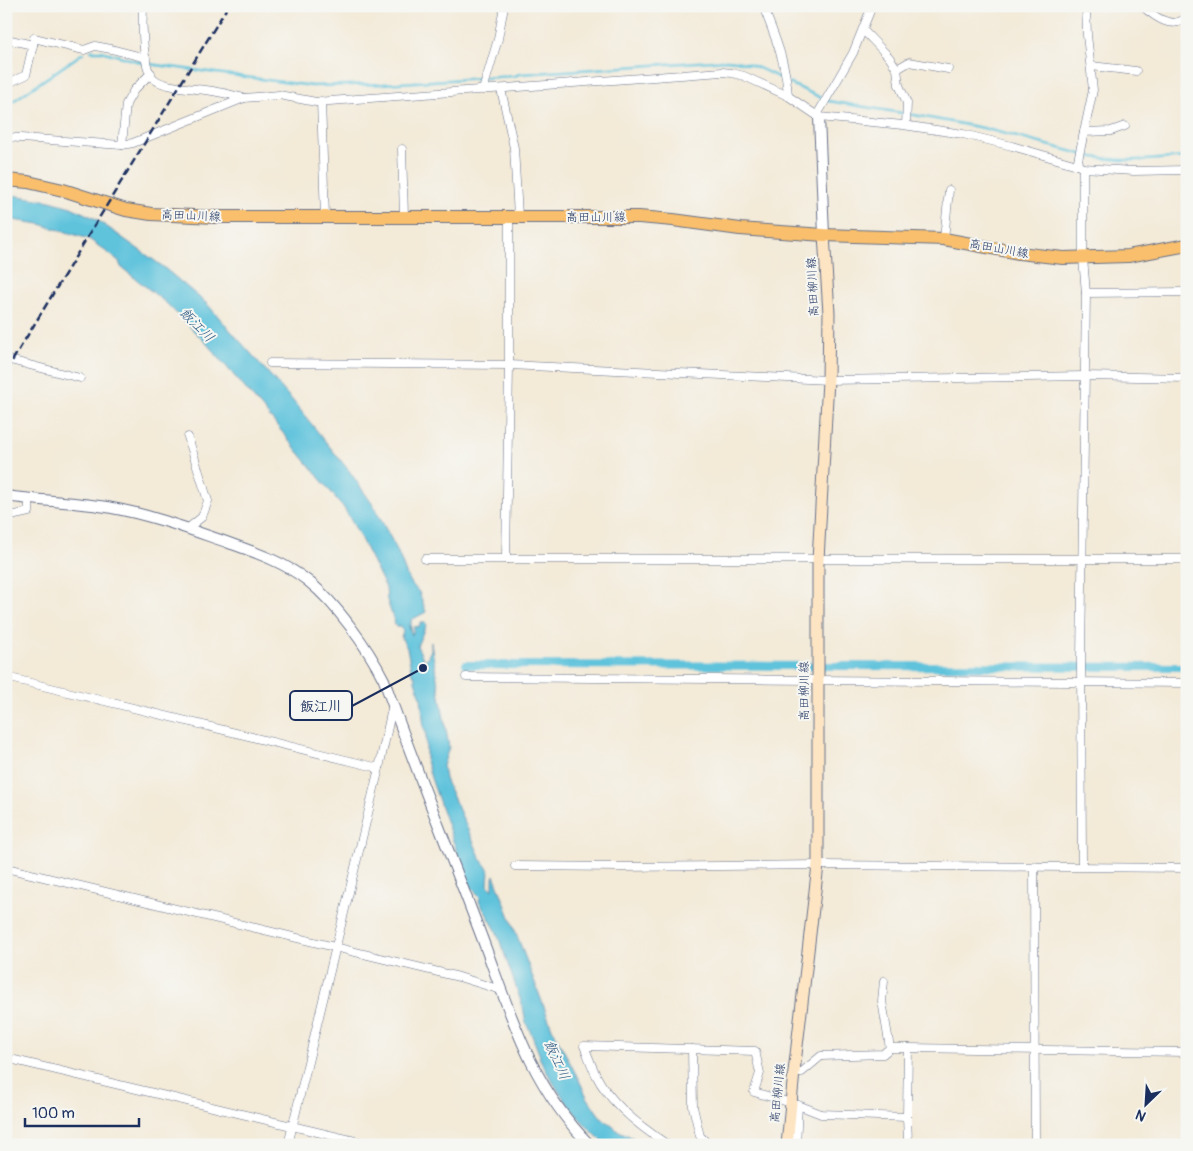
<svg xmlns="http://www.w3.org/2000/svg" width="1193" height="1151" viewBox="0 0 1193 1151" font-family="Pangolin,'Klee One',sans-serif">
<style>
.water{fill:#5ec3dc;stroke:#3c799d}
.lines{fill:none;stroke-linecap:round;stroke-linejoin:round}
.stream{stroke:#5ec3dc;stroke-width:2.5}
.canal{stroke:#5ec3dc;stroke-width:8}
.minor-casing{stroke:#677089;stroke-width:9}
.tertiary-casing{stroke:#677089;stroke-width:12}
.secondary-casing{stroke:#677089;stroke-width:13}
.primary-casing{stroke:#677089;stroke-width:14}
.minor{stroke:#fff;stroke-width:8}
.tertiary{stroke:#fff;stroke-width:10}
.secondary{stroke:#fde5c4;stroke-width:11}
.primary{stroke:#f9bf6c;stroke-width:12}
.rail{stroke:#1b2f5e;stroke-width:2.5;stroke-dasharray:8 4;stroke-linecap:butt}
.labels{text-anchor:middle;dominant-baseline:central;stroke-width:4;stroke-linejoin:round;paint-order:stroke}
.street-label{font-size:12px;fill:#1b2f5e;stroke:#f6f6f2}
.water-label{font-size:14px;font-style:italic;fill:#2f5b84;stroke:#f6f6f2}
.leader{fill:none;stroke:#1b2f5e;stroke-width:2}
.callout-dot{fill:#1b2f5e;stroke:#f6f6f2;stroke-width:2}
.callout{fill:#f6f6f2;stroke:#1b2f5e;stroke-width:2}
.callout-label{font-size:14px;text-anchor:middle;font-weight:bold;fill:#1b2f5e}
</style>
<rect width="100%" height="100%" fill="#f6f6f2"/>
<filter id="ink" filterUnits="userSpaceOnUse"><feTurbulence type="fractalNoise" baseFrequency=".02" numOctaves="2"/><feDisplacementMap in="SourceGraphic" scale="10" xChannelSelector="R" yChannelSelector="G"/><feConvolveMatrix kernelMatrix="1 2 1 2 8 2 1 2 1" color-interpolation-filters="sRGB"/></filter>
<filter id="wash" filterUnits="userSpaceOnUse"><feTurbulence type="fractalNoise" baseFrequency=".0096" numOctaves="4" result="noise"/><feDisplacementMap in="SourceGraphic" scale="20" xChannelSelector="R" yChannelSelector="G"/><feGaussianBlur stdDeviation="1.12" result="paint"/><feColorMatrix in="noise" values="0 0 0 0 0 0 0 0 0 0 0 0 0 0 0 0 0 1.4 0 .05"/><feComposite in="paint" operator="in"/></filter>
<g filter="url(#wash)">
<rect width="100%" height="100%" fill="#f3ead8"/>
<path class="water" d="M6,194l44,7 21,6 25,12 66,47 45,38 86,97 57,71 23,33 24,45 12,31 10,11 7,20 -15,8v10l-3,-6 4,11 2,-8 6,-1v-3h5l1,2 -9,21 8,16 6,-12v-8v2l18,103 -6,19 2,13 37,82 7,9 -1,15 5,5v-12l1,-3 58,153 27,52 8,17 12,18 18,15 16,8 8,7h-34c-31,-26 -50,-53 -68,-88l1,-1 -9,-23 -5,-10 -3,-16 -27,-77 -17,-29 1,-4 -12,-14 -36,-102 -6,-20v-29l-2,-3 -3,-32 -6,-16v-5l-3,-2 -5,-26 -6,-11 2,-6 -3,-4h-4l-9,-27 -1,-12 -29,-57 -13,-23 -70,-86 -67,-78 -42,-42 -44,-35 -2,-6 -30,-22 -49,-15 -34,-5z"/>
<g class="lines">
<g class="stream">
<path d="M91,51h10l43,12"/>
<path d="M149,64l163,22 71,-2 131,-8 6,-2 207,-14c21,1 38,11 57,20"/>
<path d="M789,83l39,18 86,14 69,13 110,29 27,3h25l42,-3"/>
<path d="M6,106l77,-53"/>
</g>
<path class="canal" d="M466,665l721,2"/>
</g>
</g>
<g filter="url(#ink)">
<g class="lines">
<defs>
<g id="minor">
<path d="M143,6c-1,16 -1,60 10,72 10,11 49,10 64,14 9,1 18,4 27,6"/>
<path d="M763,6c12,31 23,56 25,90"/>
<path d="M1142,6c12,10 30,25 45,11"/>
<path d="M863,30l26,27 8,12 2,16 8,18 -1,22"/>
<path d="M6,39l27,6 1,-7 50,12 11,-4 16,3 35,9"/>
<path d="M1091,66l45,5"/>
<path d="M897,69l12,-7 39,7"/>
<path d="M6,84l20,-9 7,-30"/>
<path d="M501,89l13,59 4,68"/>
<path d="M483,90l15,-51 6,-33"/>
<path d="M321,101l4,116"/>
<path d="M817,115l36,-62 19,-47"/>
<path d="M1084,132l27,-1 14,-5"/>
<path d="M6,137l116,8 11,-2 111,-45 35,-3 37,7 406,-30 10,1 12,3 44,20 31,21 84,8 60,9 49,12 65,19 6,3 51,3 53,-1"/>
<path d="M122,145l4,-41 8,-14 17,-17"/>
<path d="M402,149l2,67"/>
<path d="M1077,165l16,-75 -6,-55 -1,-29"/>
<path d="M944,239l5,-49"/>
<path d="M1086,293l101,-1"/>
<path d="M6,359l74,19"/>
<path d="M270,363l239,2 319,15 258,-4 101,2"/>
<path d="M6,517l23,-5v-13"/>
<path d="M187,529l15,-12 6,-16 -20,-64"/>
<path d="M425,559h762"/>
<path d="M506,559l3,-194v-149"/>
<path d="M6,677l373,91"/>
<path d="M466,677l721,6"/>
<path d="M515,866l107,1 196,-2 369,3"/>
<path d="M1034,866l1,279"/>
<path d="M1082,866l-1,-207 5,-366 -3,-35v-90"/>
<path d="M6,868l453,109 42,13"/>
<path d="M884,981l-2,20 8,47"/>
<path d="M692,1049l1,58 7,29 9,9"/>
<path d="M6,1058l366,87"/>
<path d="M794,1072h8l19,-16 62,-2 7,-6h18"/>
<path d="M907,1117l1,25 3,3"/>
<path d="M288,1145l91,-377 14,-64"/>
<path d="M668,1145c-26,-17 -58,-41 -72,-70 -5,-10 -8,-20 -12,-29l171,5 5,22 -6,19 44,13 23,9 86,3 1,-69 279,4"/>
<path d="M796,1145l2,-40"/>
</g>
<g id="tertiary">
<path d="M819,117l5,118"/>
<path d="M6,496c35,5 71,6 106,12 40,7 79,22 117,35 28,10 55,19 79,38 28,22 60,67 76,99 28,80 60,158 90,237 33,83 51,163 116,228"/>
</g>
<path id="secondary" d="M787,1145l7,-73 24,-207v-305l10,-180 1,-67 -5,-78"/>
<path id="primary" d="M6,180l22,2 35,8 63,20 25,4 64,3h424l34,3 67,9 84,6 120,4 75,14 44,5 65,-2 59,-11"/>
</defs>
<use href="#minor" class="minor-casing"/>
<use href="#tertiary" class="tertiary-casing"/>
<use href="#secondary" class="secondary-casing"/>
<use href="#primary" class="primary-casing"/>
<use href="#minor" class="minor"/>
<use href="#tertiary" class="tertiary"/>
<use href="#secondary" class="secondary"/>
<use href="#primary" class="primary"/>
<path class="rail" d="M6,371l222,-365"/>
</g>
</g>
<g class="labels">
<g class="street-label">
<text transform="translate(191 216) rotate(2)">高田山川線</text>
<text x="596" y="217">高田山川線</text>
<text transform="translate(999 249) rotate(10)">高田山川線</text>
<text transform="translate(813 287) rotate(-93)">高田柳川線</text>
<text transform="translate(804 691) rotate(-90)">高田柳川線</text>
<text transform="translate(778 1093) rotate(-84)">高田柳川線</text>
</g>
<g class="water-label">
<text transform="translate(197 325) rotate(45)">飯江川</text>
<text transform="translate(557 1060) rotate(66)">飯江川</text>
</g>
</g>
<path class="leader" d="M423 668L352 706"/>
<circle class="callout-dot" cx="423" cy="668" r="5"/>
<rect class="callout" x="290" y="691" width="62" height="29" rx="5"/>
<g class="callout-label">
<text x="321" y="711">飯江川</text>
</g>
<rect width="1193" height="1151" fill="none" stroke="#f6f6f2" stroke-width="25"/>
<g transform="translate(1146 1104) rotate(205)" stroke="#f6f6f2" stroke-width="4" paint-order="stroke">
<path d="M0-4L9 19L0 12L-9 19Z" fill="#1b2f5e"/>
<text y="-8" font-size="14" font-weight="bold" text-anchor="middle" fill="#1b2f5e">N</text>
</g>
<path d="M25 1118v8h114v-8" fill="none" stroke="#1b2f5e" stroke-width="2.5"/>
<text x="32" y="1118" font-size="15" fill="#1b2f5e" stroke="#f6f6f2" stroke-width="4" paint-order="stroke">100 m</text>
</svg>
